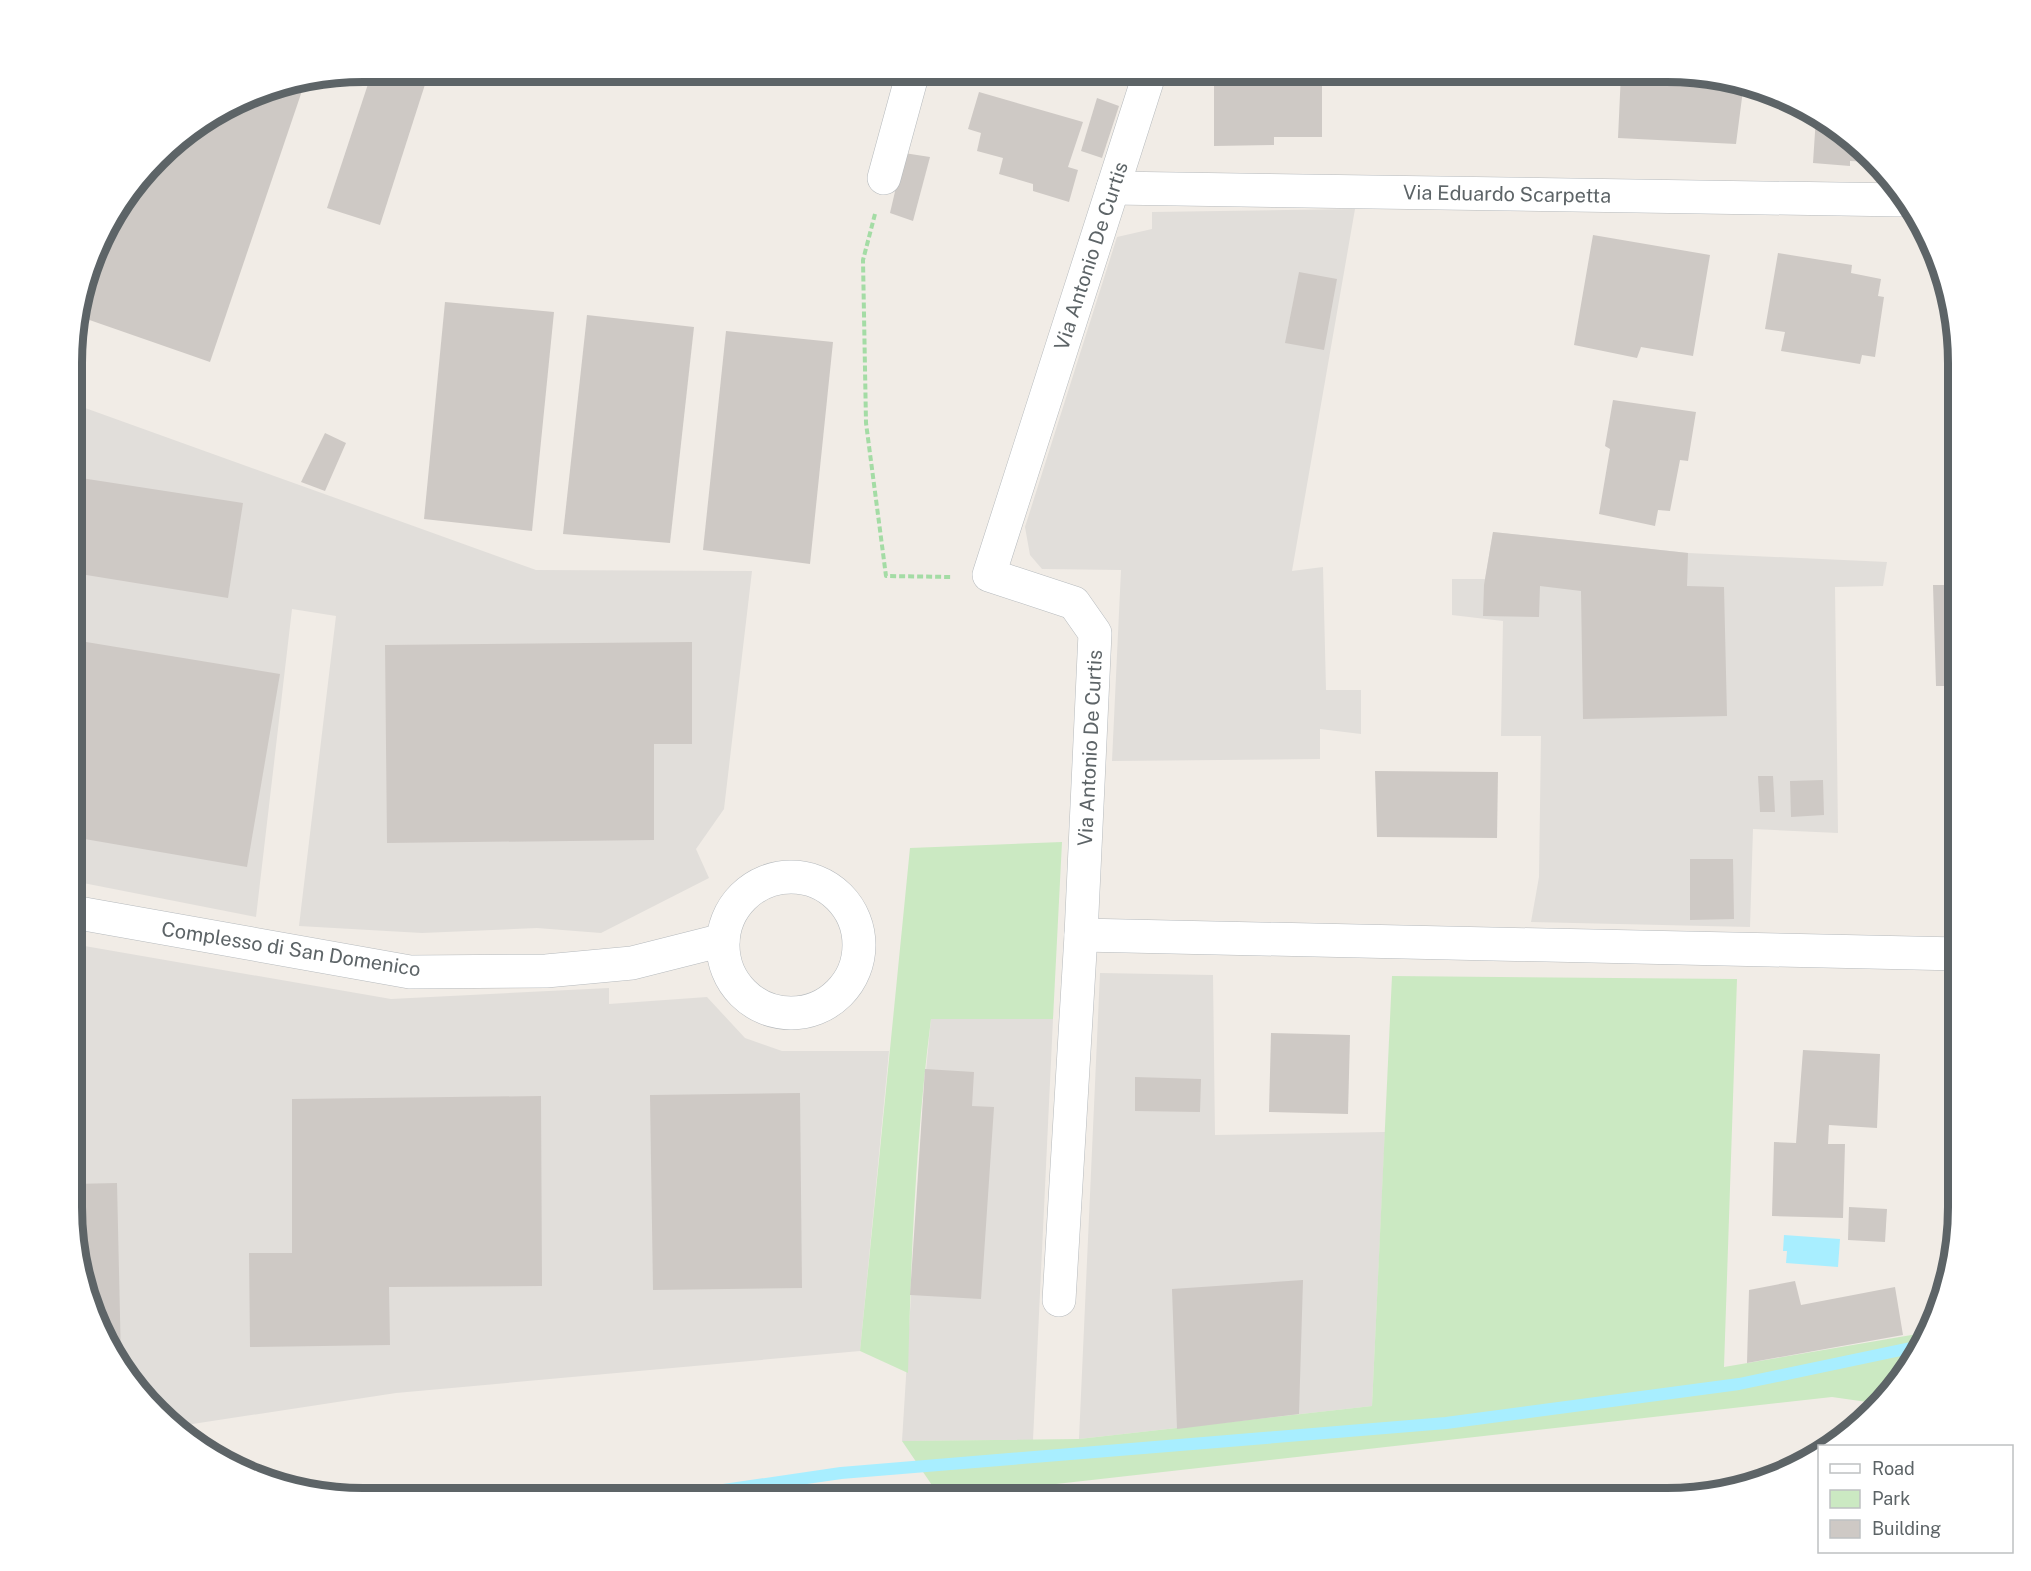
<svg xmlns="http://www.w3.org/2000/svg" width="2031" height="1571" viewBox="0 0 2031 1571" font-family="'Public Sans',sans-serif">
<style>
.industrial{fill:#e1deda}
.green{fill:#cbe9c2}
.water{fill:#a8eeff}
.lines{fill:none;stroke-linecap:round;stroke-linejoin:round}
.stream{stroke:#a8eeff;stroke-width:12}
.building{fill:#cec9c5}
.minor-casing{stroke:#b6babd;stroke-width:34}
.path{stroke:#a4dca5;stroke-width:4;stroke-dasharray:6 3;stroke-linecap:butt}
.minor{stroke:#fff;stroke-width:33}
.labels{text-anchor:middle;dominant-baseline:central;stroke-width:4.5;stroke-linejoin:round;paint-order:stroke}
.street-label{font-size:20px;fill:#5d6467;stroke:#fff}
.rim{fill:none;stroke:#5d6467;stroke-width:8}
</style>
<rect width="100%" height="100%" fill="#f1ece6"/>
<g class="industrial">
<path d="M1355,209l-63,362 31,-4 3,123h35v44l-41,-5v30l-208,2 9,-191 -79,-1 -12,-14 -5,-28 92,-290 35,-8v-17z"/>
<path d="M74,404l462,166 216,1 -28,238 -28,40 13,29 -108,55 -64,-5 -115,5 -123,-7 37,-310 -44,-7 -36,308 -183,-36z"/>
<path d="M1493,532l195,21 199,9 -4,24 -48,1 3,246 -85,-4 -3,98 -219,-5 8,-45 2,-141h-40l2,-115 -51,-6v-36h33z"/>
<path d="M73,944l318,55 218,-11v16l98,-7 38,41 37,13h107l-29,300 -464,42 -223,34 -71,-90 -29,-110z"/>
<path d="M1100,973l113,2 2,160 170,-3 -13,274 -293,33z"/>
<path d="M931,1018l122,1 -20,421 -131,1 21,-338z"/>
</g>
<g class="green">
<path d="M1062,842l-9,177h-122c-15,117 -20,236 -23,354l-48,-22 50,-503z"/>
<path d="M1392,976l345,3 -13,388 205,-35 -42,67 -6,5 -49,-7 -892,100 -38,-56 177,-2 293,-33z"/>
</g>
<path class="water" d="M1784,1235l56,4 -2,28 -52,-4 1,-12h-4z"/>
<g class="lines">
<path class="stream" d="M662,1499l179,-26 605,-50 293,-39 181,-38"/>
</g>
<g class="building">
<path d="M372,72h57l-49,153 -53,-17z"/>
<path d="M1214,72h108v65h-48v8l-60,1z"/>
<path d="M1621,73h65l71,17h-14l-7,54 -118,-6z"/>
<path d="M305,82l-95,280 -132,-46 33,-98 61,-74 98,-56z"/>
<path d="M979,92l104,30 -15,45 10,3 -9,32 -36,-11v-7l-34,-10 4,-16 -26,-7 4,-18 -13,-4z"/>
<path d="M1097,98l22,8 -17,52 -21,-7z"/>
<path d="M1816,117l43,27 14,18 -23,-1v5l-37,-3z"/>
<path d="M904,153l26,4 -17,64 -23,-8z"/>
<path d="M1593,235l117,20 -17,101 -52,-9 -4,11 -63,-13z"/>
<path d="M1778,253l74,12 -1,8 30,6 -3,17 6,1 -9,60 -13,-2 -2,9 -79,-13 4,-19 -20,-3z"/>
<path d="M1299,272l38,7 -13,71 -39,-7z"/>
<path d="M445,302l109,10 -22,219 -108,-12z"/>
<path d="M587,315l107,12 -24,216 -107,-9z"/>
<path d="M726,331l107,11 -23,222 -107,-14z"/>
<path d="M1613,400l83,12 -8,49 -8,-1 -10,51 -12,-1 -3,16 -56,-12 11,-65 -5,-3z"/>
<path d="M325,433l21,10 -21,48 -24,-9z"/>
<path d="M81,478l162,25 -15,95 -154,-25v-49z"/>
<path d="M1493,532l195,21 -1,33 37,1 3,129 -144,3 -2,-128 -41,-5 -1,31 -56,-1 1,-31z"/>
<path d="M1933,585h26v101h-23z"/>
<path d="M74,640l206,34 -33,193 -174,-30z"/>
<path d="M692,642v102h-38v96l-267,3 -2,-198z"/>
<path d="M1375,771l123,1 -1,66 -120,-1z"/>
<path d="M1758,776h15l2,36h-15z"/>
<path d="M1823,780l1,35 -33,2 -1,-36z"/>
<path d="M1690,859h43l1,60 -44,1z"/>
<rect x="73" y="1025" width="8" height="94"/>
<path d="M1271,1033l79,2 -2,79 -79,-2z"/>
<path d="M1803,1050l77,4 -3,74 -48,-3 -1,19h17l-2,74 -71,-2 2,-74 22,1z"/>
<path d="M925,1069l49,3 -2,34 22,1 -13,192 -71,-4z"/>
<path d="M1135,1077l66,2 -1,33 -65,-1z"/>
<path d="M800,1093l2,195 -149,2 -3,-195z"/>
<path d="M541,1096l1,190 -153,1 1,58 -140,2 -1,-94h43v-154z"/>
<path d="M117,1183l4,177 -19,-23 -29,-110v-43z"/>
<path d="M1849,1207l38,2 -2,33 -37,-2z"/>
<path d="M1303,1280l-4,134 -122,15 -5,-140z"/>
<path d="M1795,1281l6,24 94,-18 8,48 -156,28 2,-73z"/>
</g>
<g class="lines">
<defs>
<g id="minor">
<path d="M884,178l29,-106"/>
<path d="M1113,188l789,12"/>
<circle cx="791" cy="945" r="68"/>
<path d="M73,912l337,60 136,-1 86,-8 91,-23"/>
<path d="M1081,935l878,19"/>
<path d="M1059,1300l22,-365 14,-302 -21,-30 -85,-28 161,-503"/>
</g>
</defs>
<use href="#minor" class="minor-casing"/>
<path class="path" d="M875,214l-12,46 3,163 20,153 66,1"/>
<use href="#minor" class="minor"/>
</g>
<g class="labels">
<g class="street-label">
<text transform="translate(1507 194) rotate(1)">Via Eduardo Scarpetta</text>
<text transform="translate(1091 256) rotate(-72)">Via Antonio De Curtis</text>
<text transform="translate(1090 748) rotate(-87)">Via Antonio De Curtis</text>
<text transform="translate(291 949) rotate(9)">Complesso di San Domenico</text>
</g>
</g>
<path d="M0 0H2031V1571H0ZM363 82H1667A281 281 0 0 1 1948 363V1207A281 281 0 0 1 1667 1488H363A281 281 0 0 1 82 1207V363A281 281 0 0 1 363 82Z" fill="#fff" fill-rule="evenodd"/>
<path class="rim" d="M363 82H1667A281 281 0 0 1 1948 363V1207A281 281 0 0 1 1667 1488H363A281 281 0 0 1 82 1207V363A281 281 0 0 1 363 82Z"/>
<rect x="1818" y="1445" width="195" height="108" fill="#ffffff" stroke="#bec1c2" stroke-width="1.5"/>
<rect x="1830" y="1464" width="30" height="9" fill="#ffffff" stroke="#bec1c2" stroke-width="1.5"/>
<text x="1872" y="1475" font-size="18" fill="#5d6467">Road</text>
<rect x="1830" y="1490" width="30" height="18" fill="#cbe9c2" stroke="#bec1c2" stroke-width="1.5"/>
<text x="1872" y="1505" font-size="18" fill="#5d6467">Park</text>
<rect x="1830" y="1520" width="30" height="18" fill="#cec9c5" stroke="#bec1c2" stroke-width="1.5"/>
<text x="1872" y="1535" font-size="18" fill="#5d6467">Building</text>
</svg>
